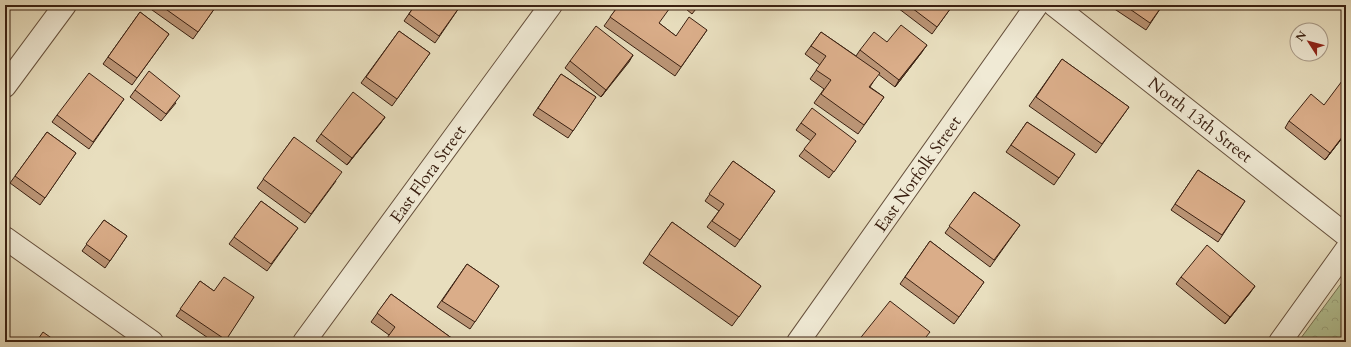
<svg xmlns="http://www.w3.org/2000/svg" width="1351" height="347" viewBox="0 0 1351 347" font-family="Cardo,serif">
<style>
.park{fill:url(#park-crowns);stroke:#767152}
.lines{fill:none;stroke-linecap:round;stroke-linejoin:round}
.minor-casing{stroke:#66503c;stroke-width:24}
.tertiary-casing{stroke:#66503c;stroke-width:24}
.minor{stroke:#f0ead5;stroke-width:22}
.tertiary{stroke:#f0ead5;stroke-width:22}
.wall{fill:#bb9576;stroke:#3a2011}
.shaded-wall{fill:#997960;stroke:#3a2011}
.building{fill:#daad89;stroke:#3a2011}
.labels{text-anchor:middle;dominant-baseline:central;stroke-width:3;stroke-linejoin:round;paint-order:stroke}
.street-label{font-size:17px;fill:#3a2011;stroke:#f0ead5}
</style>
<defs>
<pattern id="park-crowns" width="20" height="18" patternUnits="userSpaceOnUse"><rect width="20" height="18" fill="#b3c294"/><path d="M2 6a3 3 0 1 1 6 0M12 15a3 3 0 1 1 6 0" fill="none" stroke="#9ba67f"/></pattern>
</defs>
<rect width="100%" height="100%" fill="#e8debe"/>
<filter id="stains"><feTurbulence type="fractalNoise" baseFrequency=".005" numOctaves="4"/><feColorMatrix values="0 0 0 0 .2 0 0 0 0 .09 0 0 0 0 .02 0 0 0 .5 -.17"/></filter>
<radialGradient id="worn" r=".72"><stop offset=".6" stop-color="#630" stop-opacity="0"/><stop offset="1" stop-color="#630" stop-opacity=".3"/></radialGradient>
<path class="park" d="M1346,277v65h-48z"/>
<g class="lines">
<defs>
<g id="minor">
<path d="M1054,5l292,230"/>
<path d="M5,86l60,-81"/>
<path d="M5,238l147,104"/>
<path d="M304,342l247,-337"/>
<path d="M798,342l239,-337"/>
</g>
<path id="tertiary" d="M1280,342l66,-92"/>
</defs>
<use href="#minor" class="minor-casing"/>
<use href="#tertiary" class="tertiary-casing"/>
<use href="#minor" class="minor"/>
<use href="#tertiary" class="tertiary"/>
</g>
<g class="wall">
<path d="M145,5h72l-24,34z"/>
<path d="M415,5h46l-26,38 -31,-22z"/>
<path d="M619,5l40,18 17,13 31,-6 -32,46 -71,-50z"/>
<path d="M681,5h18l-7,9z"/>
<path d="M894,5h59l-21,29z"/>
<path d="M1110,5h51l1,1 -16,24 -36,-24z"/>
<path d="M140,12l29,22 -37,51 -29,-21z"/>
<path d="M399,31l31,22 -38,53 -31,-23z"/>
<path d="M821,32l35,24 4,-6 27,-8 35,10 -27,35 -17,-13 -8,13 14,10 -26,37 -44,-31 10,-14 -14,-10 10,-14 -15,-11z"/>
<path d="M633,55l-32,42 -36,-29 5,-7z"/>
<path d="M1062,59l67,48 -33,46 -67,-47z"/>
<path d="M561,74l35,23 -28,41 -35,-23z"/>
<path d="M135,90l41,13 -15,18 -31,-24z"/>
<path d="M124,99l-35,50 -37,-27 5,-7z"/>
<path d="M385,117l-38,48 -31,-24 5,-7z"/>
<path d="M1289,121l57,12 -21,27 -40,-32z"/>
<path d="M1027,122l48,32 -21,31 -48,-33z"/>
<path d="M801,123l55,18 -27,37 -30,-22 12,-15 -15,-11z"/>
<path d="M47,132l29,21 -36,52 -30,-22z"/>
<path d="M294,137l42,44 -31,42 -48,-35z"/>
<path d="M733,161l42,30 -40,56 -28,-20 12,-16 -14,-10z"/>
<path d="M1198,170l47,31 -27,41 -47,-32z"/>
<path d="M974,192l46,33 -30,42 -45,-34z"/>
<path d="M261,201l37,27 -31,43 -38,-27z"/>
<path d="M104,220l23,16 -22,32 -23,-17z"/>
<path d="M672,222l89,64 -29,40 -89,-63z"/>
<path d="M930,241l54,41 -30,42 -54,-40z"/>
<path d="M467,264l32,22 -29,43 -33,-22z"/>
<path d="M1181,277l69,16 -25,31 -49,-40z"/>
<path d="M200,281l14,10 40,6 -30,45h-10l-38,-26z"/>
<path d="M391,294l66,48 -68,-7 -18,-13z"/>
</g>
<g class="shaded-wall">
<path d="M927,45l-5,7 -27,35 4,-7z"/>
<path d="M633,55l-4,7 -28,35 5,-7z"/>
<path d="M385,117l-5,7 -33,41 5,-7z"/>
<path d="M1346,132v1l-21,27 5,-7z"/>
<path d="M1255,286l-5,7 -25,31 5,-7z"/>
</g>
<g class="building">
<path d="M160,5h57l-19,27z"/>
<path d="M415,5h46l-22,31 -30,-22z"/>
<path d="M619,5h53l-13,18 17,13 13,-19 18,13 -26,37 -71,-50z"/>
<path d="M908,5h45l-16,22z"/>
<path d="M1124,5h37l1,1 -12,17z"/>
<path d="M140,12l29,22 -32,44 -29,-21z"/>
<path d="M901,25l26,20 -28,35 -39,-30 14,-18 13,10z"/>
<path d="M596,26l37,29 -27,35 -36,-29z"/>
<path d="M399,31l31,22 -33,46 -31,-22z"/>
<path d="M821,32l59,41 -11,14 15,10 -20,28 -43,-31 10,-14 -15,-10 10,-14 -15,-10z"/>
<path d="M1062,59l67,48 -27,37 -66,-47z"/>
<path d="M149,71l31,25 -14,18 -31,-24z"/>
<path d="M89,73l35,26 -31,43 -36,-27z"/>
<path d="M561,74l35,23 -23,34 -35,-23z"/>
<path d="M1345,77l1,1v54l-16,21 -41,-32 22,-27 13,11z"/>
<path d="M353,92l32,25 -33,41 -31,-24z"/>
<path d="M812,108l44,33 -22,31 -30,-23 12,-15 -15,-11z"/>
<path d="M1027,122l48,32 -16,24 -48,-33z"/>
<path d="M47,132l29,21 -31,45 -30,-22z"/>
<path d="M294,137l48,35 -31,42 -48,-35z"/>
<path d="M733,161l42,30 -35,49 -28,-19 12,-17 -15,-10z"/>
<path d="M1198,170l47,31 -23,34 -47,-31z"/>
<path d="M974,192l46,33 -26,35 -45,-34z"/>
<path d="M261,201l37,27 -27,36 -37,-27z"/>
<path d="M104,220l23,16 -17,25 -24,-17z"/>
<path d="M672,222l89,64 -22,31 -90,-63z"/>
<path d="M930,241l54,41 -25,35 -54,-40z"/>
<path d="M1207,245l48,41 -25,31 -49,-40z"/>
<path d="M467,264l32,22 -24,36 -33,-21z"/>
<path d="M224,277l30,20 -28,43 -46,-31 20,-28 14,10z"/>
<path d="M391,294l66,48h-73l11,-15 -18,-14z"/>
<path d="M890,301l40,31 -8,10h-63l-1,-1z"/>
<path d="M43,332l14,10h-21z"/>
</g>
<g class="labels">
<g class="street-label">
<text transform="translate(1200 120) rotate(38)">North 13th Street</text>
<text transform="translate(428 174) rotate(-54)">East Flora Street</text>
<text transform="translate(918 174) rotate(-55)">East Norfolk Street</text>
</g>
</g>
<rect width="1351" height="347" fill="none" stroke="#e8debe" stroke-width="20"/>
<rect x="6" y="6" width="1339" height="335" fill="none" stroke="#3a2011" stroke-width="2"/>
<rect x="10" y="10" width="1331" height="327" fill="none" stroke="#3a2011"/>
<g transform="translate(1309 42) rotate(306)"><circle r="19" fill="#f0ead5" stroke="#a79987"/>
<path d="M0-3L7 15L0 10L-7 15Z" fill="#8f2418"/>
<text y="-6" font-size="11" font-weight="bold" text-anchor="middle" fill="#3a2011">N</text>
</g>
<rect width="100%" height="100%" filter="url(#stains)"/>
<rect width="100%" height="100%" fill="url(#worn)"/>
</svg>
